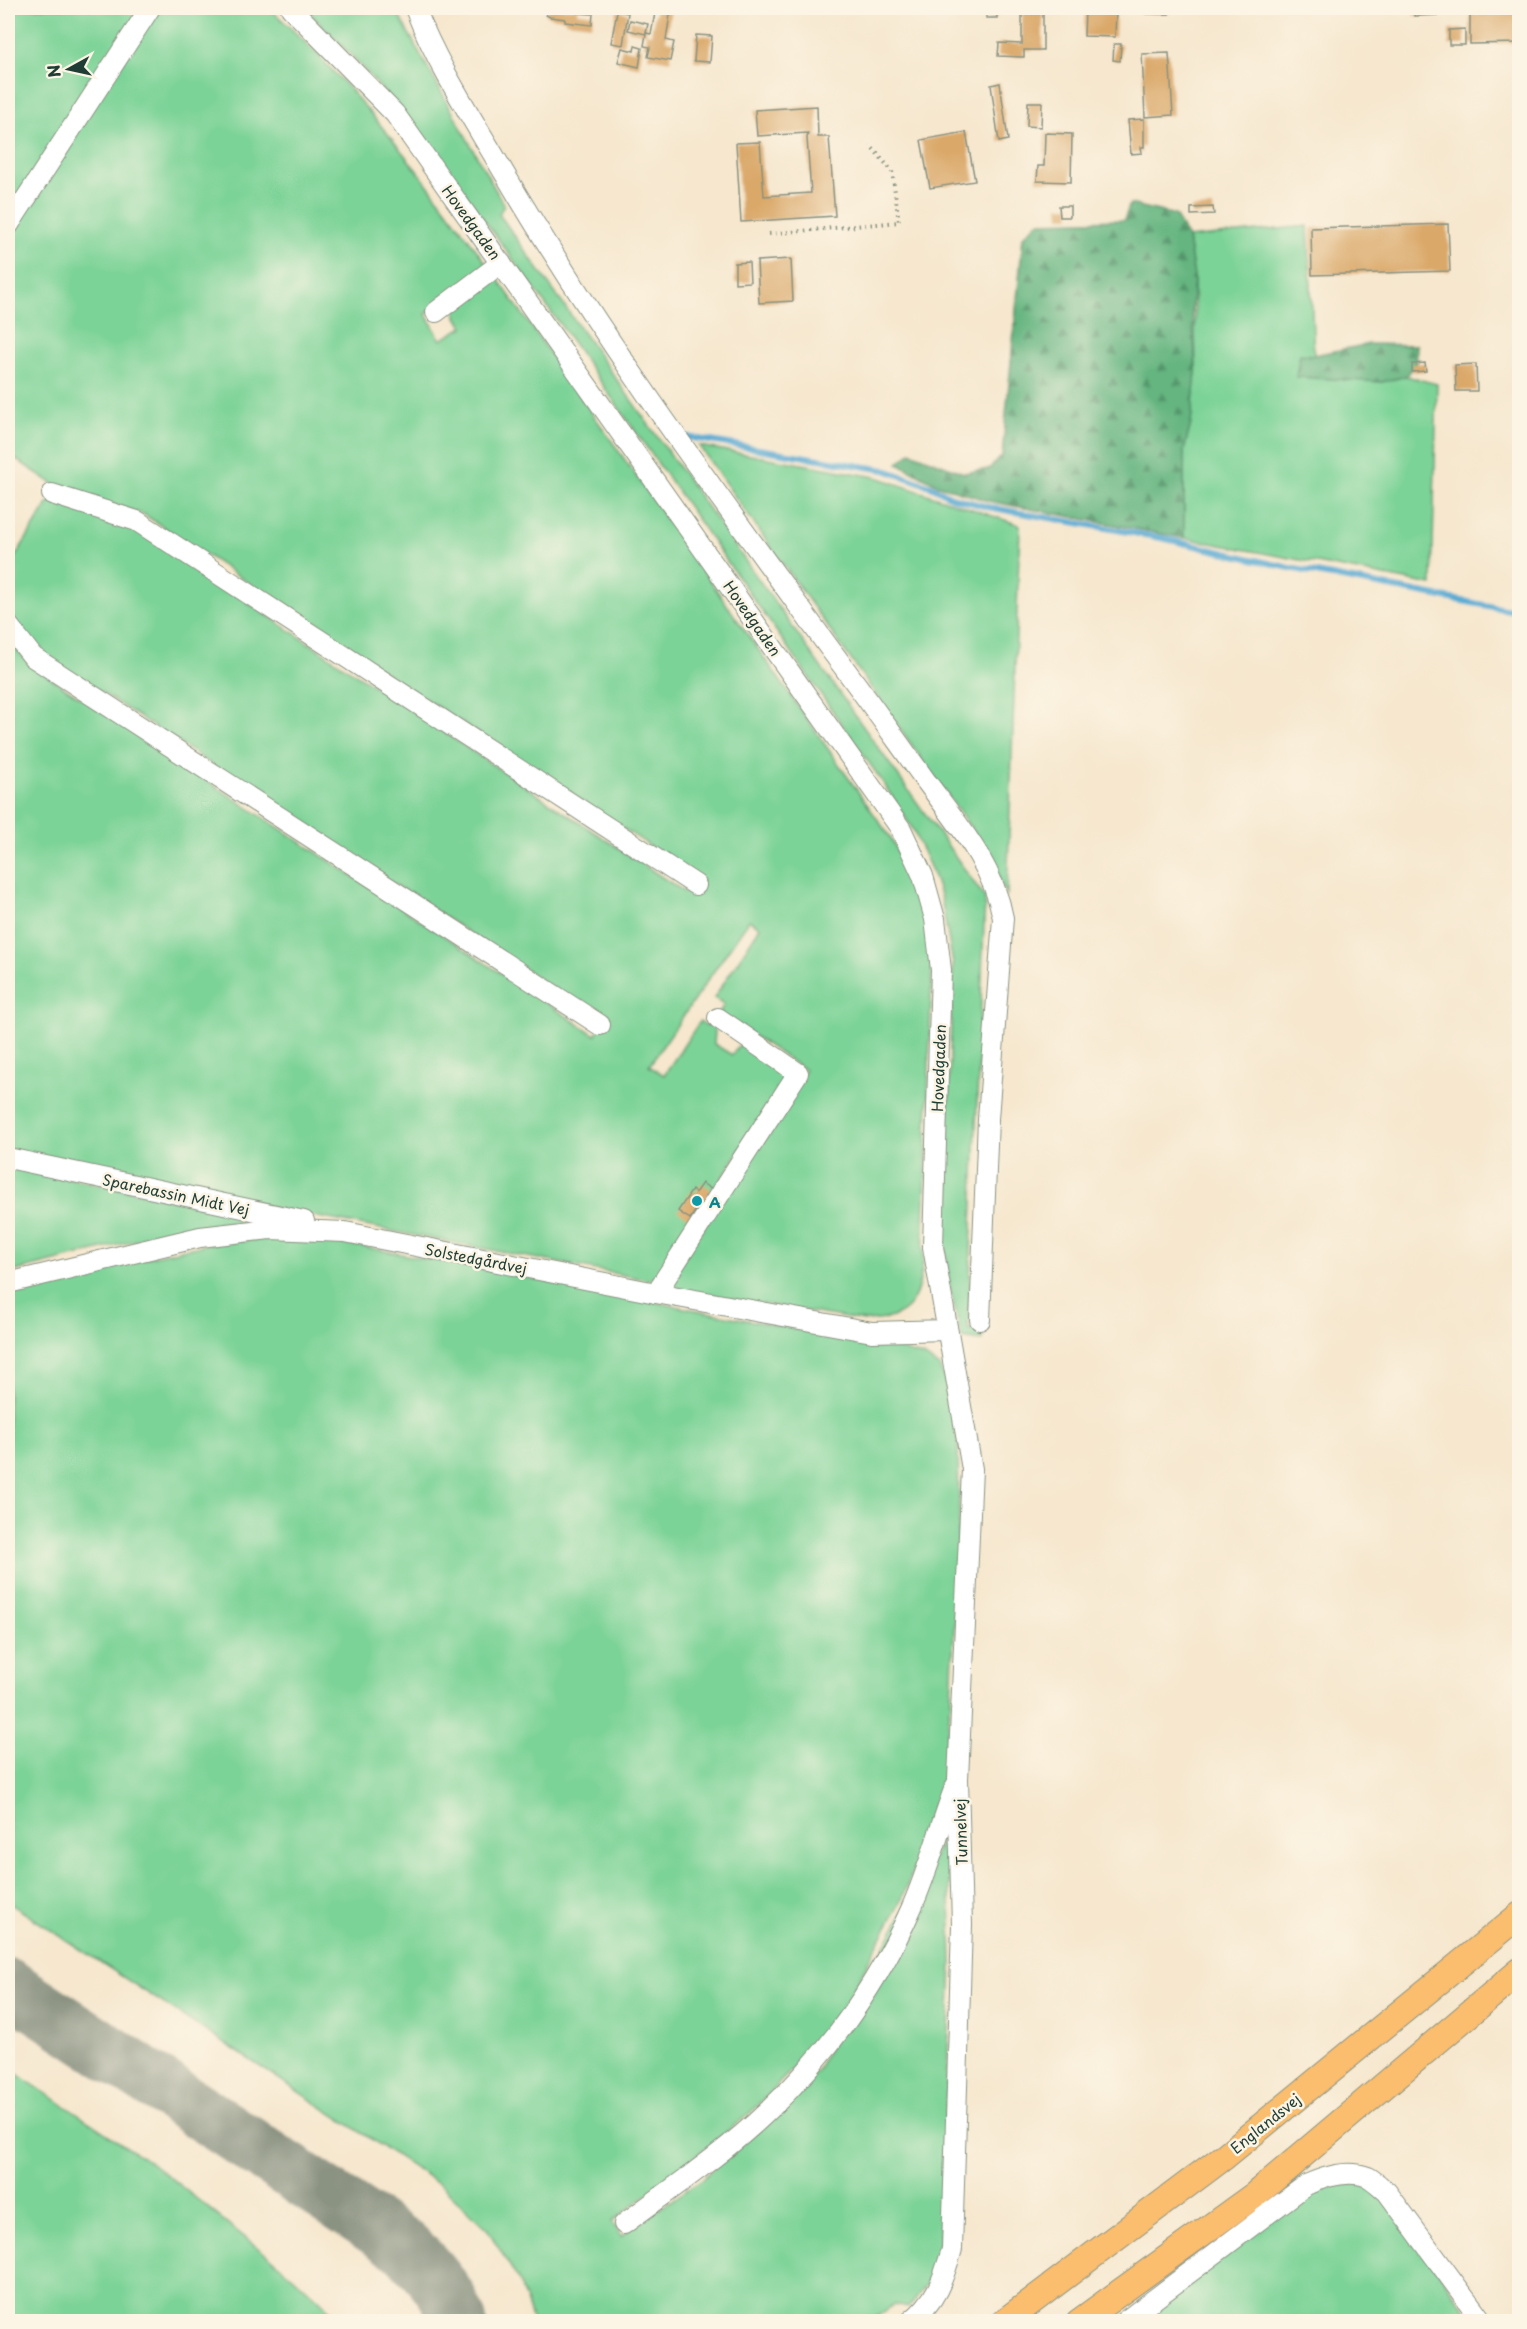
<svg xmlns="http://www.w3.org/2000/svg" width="1527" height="2329" viewBox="0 0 1527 2329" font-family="'Playpen Sans',sans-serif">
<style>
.green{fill:#7cd397;stroke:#4e8866;stroke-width:1.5}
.forest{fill:url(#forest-firs);stroke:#42795a;stroke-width:1.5}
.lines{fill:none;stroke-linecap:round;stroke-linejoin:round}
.stream{stroke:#58aad3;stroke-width:6}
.taxiway{stroke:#8a9281;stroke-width:56}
.building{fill:#daa869}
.minor-casing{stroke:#8a9281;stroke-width:22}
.major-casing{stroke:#8a9281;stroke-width:28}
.path{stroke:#8a9281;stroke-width:4;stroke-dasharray:1.5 4.5;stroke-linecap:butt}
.minor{stroke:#fff;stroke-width:20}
.major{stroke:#fbbd6e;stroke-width:26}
.culture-dot{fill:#0f9aa8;stroke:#fcf5e5;stroke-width:2}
.labels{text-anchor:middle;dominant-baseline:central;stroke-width:5;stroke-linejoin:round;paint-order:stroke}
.street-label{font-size:15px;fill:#1f3d34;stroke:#fcf5e5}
.culture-label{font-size:15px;font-weight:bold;fill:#0d838f;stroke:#fcf5e5;text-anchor:start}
</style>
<defs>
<pattern id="forest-firs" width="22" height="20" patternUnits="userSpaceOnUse" patternTransform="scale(1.5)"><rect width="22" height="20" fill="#65b580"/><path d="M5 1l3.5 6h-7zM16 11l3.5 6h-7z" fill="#53946a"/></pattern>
</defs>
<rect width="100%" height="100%" fill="#fcf5e5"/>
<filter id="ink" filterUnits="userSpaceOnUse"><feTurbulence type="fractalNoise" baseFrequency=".0167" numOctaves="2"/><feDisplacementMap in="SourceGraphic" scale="12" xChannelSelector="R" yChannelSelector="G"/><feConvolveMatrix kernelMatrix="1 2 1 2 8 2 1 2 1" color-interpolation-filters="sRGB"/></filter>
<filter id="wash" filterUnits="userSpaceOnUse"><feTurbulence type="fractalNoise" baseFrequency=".008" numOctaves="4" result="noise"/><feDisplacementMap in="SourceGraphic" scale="24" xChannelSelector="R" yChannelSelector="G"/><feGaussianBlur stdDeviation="1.35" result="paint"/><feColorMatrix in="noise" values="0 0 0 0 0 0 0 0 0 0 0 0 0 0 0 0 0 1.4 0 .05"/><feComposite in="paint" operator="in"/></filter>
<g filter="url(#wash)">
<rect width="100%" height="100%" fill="#f6e7ce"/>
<g class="green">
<path d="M8,8h135l-135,205z"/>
<path d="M157,8h112c85,76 153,167 220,259l-63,47 15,26 22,-13 -7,-12v-6l39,-34 395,562 20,39 16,48 6,42 -9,296c-5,40 -14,59 -59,59l-191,-32 -2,-13 134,-206 -86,-57 5,-9 -10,-6 46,-71 -11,-7 -100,146 15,9 36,-54 7,5 5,-4 3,9 -1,13 18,11 5,-8 7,-3c15,10 41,20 39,40l-124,191 -10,5 -357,-68 -284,-63v-511l21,26 566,371 10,-13 -562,-368 -13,-12 -22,-29v-45l42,-67 84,26 552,366 16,-13 -557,-365 -87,-28 -50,-33v-218z"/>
<path d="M305,8h92l1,6 106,191 -5,9 486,684 -17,431 15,2 -1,10 -20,-3 -13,-55 -5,-48 9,-271 -12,-66 -9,-27 -20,-43 -28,-44 -325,-461 -132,-182 -71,-81z"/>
<path d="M1308,226l6,129 39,24 29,3 24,-6 31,8 -5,201 -248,-47v-88l7,-27 5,-52 -2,-94 -6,-39z"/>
<path d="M699,446l177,31 144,48 -13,371 -22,-48z"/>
<path d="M8,1165l261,55 -50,4 -58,10 -153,39z"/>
<path d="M277,1238l51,2 567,108 30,9 14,10 7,14 12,62 1,72 -8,185 -9,83 -18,59 -22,57 -51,95 -22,34 -41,46 -39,40 -137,108 9,14 81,-57 114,-107 132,-242 4,134 -12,266c-4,37 -7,49 -32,78l-15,-3 -23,17 -337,-1 -14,-40 -31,-51 -48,-46 -432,-282v-609l87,-24 114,-25z"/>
<path d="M8,2068l149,99 136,109 49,45h-334z"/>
<path d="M1330,2183l36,1 18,13 91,125h-343l156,-117z"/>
</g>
<g class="forest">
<path d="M1130,204l45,11 13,23 6,39 -2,32 4,62 -5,52 -7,27v88l-196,-37 -52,-17 -38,-21 13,-11 53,21 25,-4 13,-13 21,-219 15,-15 86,-2z"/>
<path d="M1369,344l48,1 -1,17 -10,14 -24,6 -86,-5 4,-23 14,1z"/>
</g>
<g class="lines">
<path class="stream" d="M687,437l198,33 48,17 18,10 37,10 174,31 128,30 230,44"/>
<path class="taxiway" d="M8,1986l396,260c23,22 44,44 55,76"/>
</g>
<g id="blocks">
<g class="building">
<path d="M547,8h31l-1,5 16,1 -1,11 -27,-3v-3l-15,-2 -4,-2z"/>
<path d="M656,8h15l-5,32 8,2 -4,19 -22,-4 2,-10 -6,-1 2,-12 -18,-4 2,-10 18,4 -2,9 5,1z"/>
<path d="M986,8h10l1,10h-11z"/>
<path d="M1022,8h21v42h-19v7l-26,-1 1,-13 23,1z"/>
<rect x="1146" y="8" width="23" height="6"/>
<path d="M1414,8h29v7l-29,1z"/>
<path d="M1488,8h32v35l-50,1v-30l18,-1z"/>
<path d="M1085,9l31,1 -1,27 -31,-1z"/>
<path d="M617,11l11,2 -5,32 -12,-2z"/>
<path d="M1465,29v16h-16v-15z"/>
<path d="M696,35l16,1 -2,26 -16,-1z"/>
<path d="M1114,44h7l-1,17 -7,-1z"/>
<path d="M635,46l7,2 -3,19 -21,-5 4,-14 12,3z"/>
<path d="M1169,53l4,62 -28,2 -3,-63z"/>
<path d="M1000,83l8,57 -9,2 -8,-57z"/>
<path d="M1028,102h14l-1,25 -14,-1z"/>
<path d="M817,106l1,31h11l6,79 -94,6 -5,-79 24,-1 4,54 47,-3 -4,-55 1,-5 -51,3 -2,-26z"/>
<path d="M1144,119v28h-3l1,6 -11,1 -3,-34z"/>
<path d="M966,132l9,49 -45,7 -9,-48z"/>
<path d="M1045,133l27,1 -1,48 -34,-1 1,-15h6z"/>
<path d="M1059,206h11v11h-10z"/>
<path d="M1213,207l1,7 -23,1v-7z"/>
<path d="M1448,224l2,47 -138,4 -1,-47z"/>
<path d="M791,259l2,42 -34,2 -2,-42z"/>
<path d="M749,262l1,20 -15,1v-20z"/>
<path d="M1425,363l1,8 -14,1v-8z"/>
<path d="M1476,364l1,27h-21l-1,-26z"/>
<path d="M702,1183l13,9 -13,20 -5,-4 -7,11 -12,-8 14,-21 3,3z"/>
</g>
</g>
</g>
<g filter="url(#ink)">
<use href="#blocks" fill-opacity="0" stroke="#8a9281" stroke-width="1.5"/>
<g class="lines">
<defs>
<g id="minor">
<path d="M291,8l104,106 506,715 22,47 12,43 6,51 -8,277 39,222 -14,310 4,146 -10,324c-9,31 -16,53 -42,73"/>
<path d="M415,8c23,59 59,113 91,168 97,165 211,318 324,473 32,42 62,85 93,128 32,44 70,86 80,141l-15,201 -8,201"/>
<path d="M8,226l142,-218"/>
<path d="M436,312l65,-49"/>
<path d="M52,494l85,27 559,364"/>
<path d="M8,625l25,32 567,368"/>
<path d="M8,1158l296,63"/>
<path d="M8,1283l192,-46 70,-8 75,3 311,61 216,39 75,-2"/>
<path d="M656,1293l142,-220 -80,-55"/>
<path d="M624,2224c48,-36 99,-70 142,-111 62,-59 112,-129 146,-206 17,-39 28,-81 43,-120"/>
<path d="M1124,2322l182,-137c18,-8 41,-16 62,-8 6,3 13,10 19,15l96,130"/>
</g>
<g id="major">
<path d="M1004,2322l221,-166 295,-241"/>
<path d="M1079,2322l177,-128 264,-223"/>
</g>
</defs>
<use href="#minor" class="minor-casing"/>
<use href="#major" class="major-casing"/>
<g class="path">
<path d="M769,234l130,-12 -7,-51 -22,-26"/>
<path d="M973,2322l9,-7"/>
</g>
<use href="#minor" class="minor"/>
<use href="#major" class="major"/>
</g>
</g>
<circle class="culture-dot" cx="697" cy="1201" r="6"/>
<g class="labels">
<g class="street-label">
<text transform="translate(472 222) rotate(54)">Hovedgaden</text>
<text transform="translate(753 618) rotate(55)">Hovedgaden</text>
<text transform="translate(938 1068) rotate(-88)">Hovedgaden</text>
<text transform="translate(176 1194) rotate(12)">Sparebassin Midt Vej</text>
<text transform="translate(476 1258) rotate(11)">Solstedgårdvej</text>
<text transform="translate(960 1832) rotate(-92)">Tunnelvej</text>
<text transform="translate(1265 2123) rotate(-39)">Englandsvej</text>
</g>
<g class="culture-label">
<text x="709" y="1201">A</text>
</g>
</g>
<rect width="1527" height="2329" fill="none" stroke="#fcf5e5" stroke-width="30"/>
<g transform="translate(69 69) rotate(262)" stroke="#fcf5e5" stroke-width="4.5" paint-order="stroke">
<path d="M0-4.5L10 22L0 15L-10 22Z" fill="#1f3d34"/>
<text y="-9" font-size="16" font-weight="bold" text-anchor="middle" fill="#1f3d34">N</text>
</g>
</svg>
